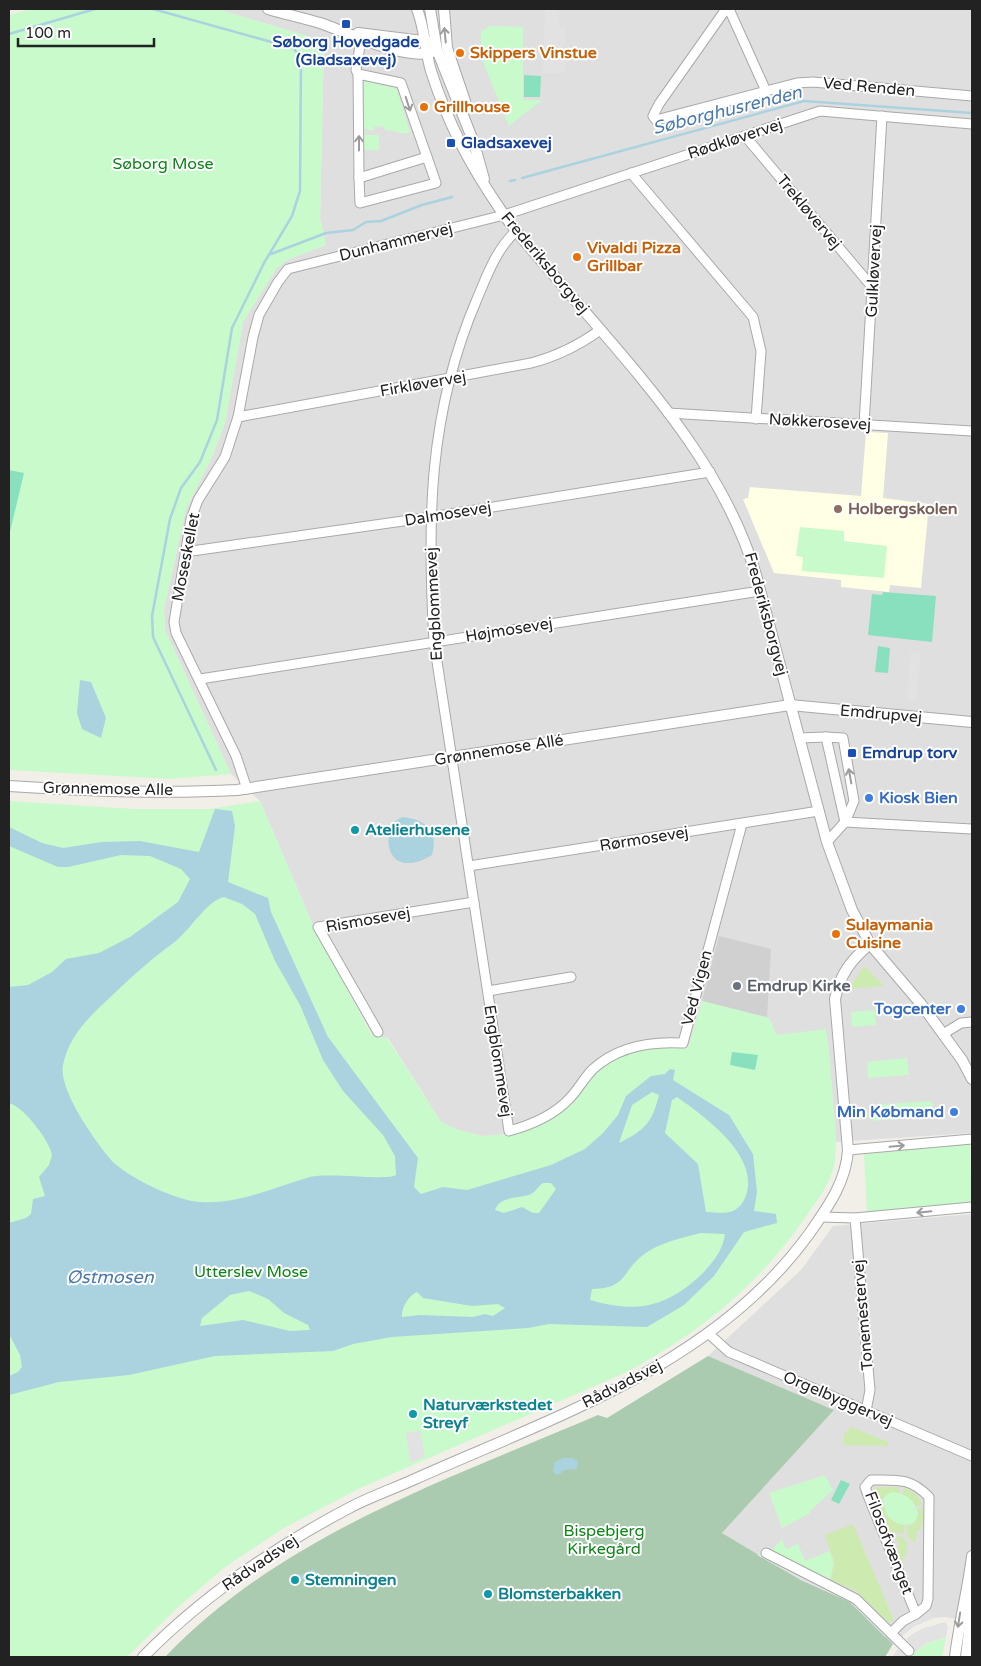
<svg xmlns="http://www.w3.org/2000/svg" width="981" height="1666" viewBox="0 0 981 1666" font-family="'Varela Round',sans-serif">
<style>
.residential{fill:#e0dfdf}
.education{fill:#ffffe5}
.religious{fill:#d0d0d0}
.grass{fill:#cdebb0}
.cemetery{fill:#aacbaf}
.park{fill:#c8facc}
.pitch{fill:#88e0be}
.parking{fill:#e2e2e2}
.water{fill:#aad3df;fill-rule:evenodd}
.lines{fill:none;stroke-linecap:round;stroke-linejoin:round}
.stream{stroke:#aad3df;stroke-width:2.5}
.minor-casing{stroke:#a9a9a9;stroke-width:11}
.tertiary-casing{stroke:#a9a9a9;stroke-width:12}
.minor{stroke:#fff;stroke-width:9}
.tertiary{stroke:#fff;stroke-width:10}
.oneway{stroke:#9c9c9c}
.transit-dot{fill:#1a4fb4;stroke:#fff;stroke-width:2}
.food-dot{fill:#e8710a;stroke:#fff;stroke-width:2}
.education-dot{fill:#8d6e63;stroke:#fff;stroke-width:2}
.shop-dot{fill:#3f7fe0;stroke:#fff;stroke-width:2}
.culture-dot{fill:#0f9aa8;stroke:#fff;stroke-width:2}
.worship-dot{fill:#6b7280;stroke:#fff;stroke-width:2}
.labels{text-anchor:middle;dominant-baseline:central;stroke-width:4;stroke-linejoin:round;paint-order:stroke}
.transit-label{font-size:16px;font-weight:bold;fill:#164399;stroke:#fff;text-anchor:start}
.food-label{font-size:16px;font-weight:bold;fill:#c56008;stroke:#fff;text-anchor:start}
.street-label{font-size:16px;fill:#222;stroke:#fff}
.park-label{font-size:16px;fill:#0c8416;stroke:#fff}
.education-label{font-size:16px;font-weight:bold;fill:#785e54;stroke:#fff;text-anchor:start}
.shop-label{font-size:16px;font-weight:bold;fill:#366cbe;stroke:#fff;text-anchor:end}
.culture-label{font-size:16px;font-weight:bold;fill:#0d838f;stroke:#fff;text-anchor:start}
.worship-label{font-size:16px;font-weight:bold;fill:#5b616d;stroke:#fff;text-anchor:start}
.water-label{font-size:18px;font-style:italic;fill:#4a7aab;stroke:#fff}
</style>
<rect width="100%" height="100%" fill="#f2efe9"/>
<g class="residential">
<path d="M217,9h755v1124l-136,9 -8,-99 -51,-8 -75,-34 -13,45 -28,-2 -99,65 -51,25 -29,2 -24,-6 -17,-8 -53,-84 -15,-2 -61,-113 -52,-122 -29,-27 -66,-144 -1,-21 22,-100 26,-52 13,-34 18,-101 33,-53 11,-9 39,-15 -6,-26 4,-178z"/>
<path d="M972,1214v408l-27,-5 -11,1 -20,8 -21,18 -43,-42 -49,-22 -79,-47 112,-123 -126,-54 93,-86 32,-44z"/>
</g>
<path class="education" d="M866,432l22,1 -5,65 46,6 -8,84 -31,-3 -1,7 -48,-5v-7l-67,-7 -31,-74 5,-1 2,-11 111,9z"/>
<path class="religious" d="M719,936l52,13 -4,68 -65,-16z"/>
<g class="grass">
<path d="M864,966l20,20 -35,3z"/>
<path d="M851,1427l37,15v4l-45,-1 1,-11z"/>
<path d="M875,1487h25l-1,6c-7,-1 -11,0 -16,6h-6l-4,-10z"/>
<path d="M905,1487l11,7 7,11 -7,1 -14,-12z"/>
<path d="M877,1502h5c1,9 14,21 23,23l-2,10 -7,-3 -7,2 -4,-11 2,-2z"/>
<path d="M923,1508v15h-2v7h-4l-1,13 -9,-6v-12l5,-1 6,-9 -1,-6z"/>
<path d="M853,1524l41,96 -5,3 -33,-32 -26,-11 4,-17 -9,-28z"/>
<path d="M895,1536l7,1 5,5v11l-4,4v7l-6,-10 2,-2 -2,-5 2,-2z"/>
</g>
<path class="cemetery" d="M708,1356l126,54 -112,123 79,47 49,22 43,42 -8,13h-720c117,-122 281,-177 433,-242l9,3z"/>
<g class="park">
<path d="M31,9h186l107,32 -4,178 6,26 -39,15 -11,9 -33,53 -18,101 -13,34 -26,52 -22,100 1,21 66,144 -60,5 -162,-9v-755z"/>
<path d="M489,26l34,1v73h19l-33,26 -28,-69v-25z"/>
<path d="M363,80l34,9 13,44c-8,2 -16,-3 -25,-3l-1,-4 -10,1v4l-10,-2z"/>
<rect x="364" y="135" width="15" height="15"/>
<path d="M800,527l44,4v10l43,5 -3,32 -82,-7 1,-14 -7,-1z"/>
<path d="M9,801l126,8h74l51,-8 52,122 60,113 15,2 54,84 17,8 24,6 29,-2 52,-25 35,-39 21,-14 23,-9 19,-3 28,2 13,-45 67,17 8,17 49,-6c4,24 5,48 7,72 2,21 5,43 1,64 -4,19 -16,34 -27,50 -48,70 -104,115 -178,156l-269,117 -78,41 -57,38 -48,41 -50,49h-118z"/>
<path d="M875,1010l1,15 -24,2 -1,-15z"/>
<path d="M907,1058l2,17 -41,3 -1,-16z"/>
<path d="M932,1101l2,15 -63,5 -1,-16z"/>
<path d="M970,1144l2,59 -105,10 -3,-59z"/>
<path d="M825,1475l8,15 -23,21v2l-28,15 -13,-35z"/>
<path d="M893,1492c14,2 23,9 25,23l-3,7c-11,6 -22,1 -29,-8l-3,-15 4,-5z"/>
<path d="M782,1539l4,10 12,-5 7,17 25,-10 4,12 -4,17 -58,-30z"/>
<path d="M946,1637l-4,20h-33l19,-14z"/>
</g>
<g class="pitch">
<path d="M524,75l17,1 -1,21h-16z"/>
<path d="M9,470l15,3 -15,63z"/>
<path d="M883,592l53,4 -4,46 -64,-7 4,-41 10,1z"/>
<path d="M878,646l12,2 -2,25 -13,-1z"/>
<path d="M732,1052l26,3 -3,15 -25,-5z"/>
<path d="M841,1480l9,4 -11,20 -8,-4z"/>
</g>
<g class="parking">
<path d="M545,10l14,1v16h7l-1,46h-22z"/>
<path d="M911,652l10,1 -5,46 -9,-1z"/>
<path d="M420,1430l5,27 -15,6 -4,-30z"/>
<path d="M762,1547l77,40 52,43 -6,7 -35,-35 -49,-22 -44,-25z"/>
<path d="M924,1606l10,12 -20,8 -12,10 -5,-4z"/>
<path d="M945,1622l3,5 -2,10 -19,6 -18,14h-17l6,-8 5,3 7,-8 -4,-5 8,-6 10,-5z"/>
</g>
<g class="water">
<path d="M80,680l11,2 15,36 -5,20 -19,-9 -5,-16z"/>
<path d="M215,809l17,2 3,15 -7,56 40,16 3,14 57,125 90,121 -4,29 7,7 22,-7 24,3 84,-25 34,-16 18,-16 15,-18 8,-19 25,-20 14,-2 5,-5 5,1 -2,10 56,35 24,39 4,38 -3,19 22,3 1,9 -33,9 -30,44 -30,29 -37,22 -98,-3 -21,4 -136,9 -39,7 -20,7 -118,5 -86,19 -70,7 -50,13v-19l9,-4 4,-5 -2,-12 -11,-21v-111l17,-5 5,-4 2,-15 12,-3 -6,-19 10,-12 3,-10c-3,-15 -28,-48 -43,-52v-116l19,-2 24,-13 14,-13 33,-6 31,-16 48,-35 12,-23 -9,-10 -31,-13 -29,-1 -53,12h-10l-49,-21v-19l33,16 21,5 39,-6 38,-1 59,11zM224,897l18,7 13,10 20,47 25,44 23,55 20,31 40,44 12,21 1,19c-10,6 -64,-3 -86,2 -35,10 -73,28 -110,25 -23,-1 -71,-24 -88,-41 -16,-18 -54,-71 -49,-96 7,-34 33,-54 57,-77 17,-16 33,-30 52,-44 17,-12 35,-44 52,-47zM652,1092l7,3c-7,28 -14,35 -40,48l13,-38zM677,1097c28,20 85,60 68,101 -8,18 -22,15 -39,14l-8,-48 -33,-31 7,-33zM543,1183h8l5,6 -17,24h-6l-11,-6 -18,6 -9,-3c5,-15 25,-11 36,-16 5,-2 7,-8 12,-11zM701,1233l24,1c-2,16 -11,27 -22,39 -35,34 -66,41 -113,27l2,-11c36,-1 29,-17 51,-34 17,-13 39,-17 58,-22zM249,1291l19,8 16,14 24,12 2,5 -20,1 -47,-11 -43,6 2,-8 28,-23zM417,1292l6,6 49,8 26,-2 7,4 -12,8 -8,-2 -12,3 -53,-2 -18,2c-1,-9 7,-22 15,-25z"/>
<path d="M402,817c23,2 37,13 30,38 -31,19 -51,3 -41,-31z"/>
<path d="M563,1458h10l5,3 -1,8 -12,1 -7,5 -5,-3 1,-9z"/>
<path d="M313,1569l4,3 -2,4 -9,1 -11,8 -5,-2 3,-8 12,-1z"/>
</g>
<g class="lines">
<g class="stream">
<path d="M153,9l140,39 8,9 -1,134 -8,25 -28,47 -32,65 -15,92 -17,42 -19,26 -11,31 -18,97 1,21 63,133"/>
<path d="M9,34l86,-25"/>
<path d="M522,178l282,-77 168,12"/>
<path d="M510,181l5,-1"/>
<path d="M271,254l55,-21 27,-3 13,-8 15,-1 41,-16 30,-8"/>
</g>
<defs>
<g id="minor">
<path d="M726,9l-67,95 -6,12 3,4 141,-37 16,-1 159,14"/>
<path d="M729,9l37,82"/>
<path d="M358,74l43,9 26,74 -68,21 -1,-104 -2,-4 5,-30"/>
<path d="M745,136l128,152"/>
<path d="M631,173l122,144 8,34 -5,68"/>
<path d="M359,178l1,25 76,-20 -9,-26"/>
<path d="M516,231c-20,19 -28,42 -39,68 -49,114 -50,221 -43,343l75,489c22,-6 44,-15 60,-32 9,-9 15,-21 24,-30 25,-23 57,-28 90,-26l59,-219"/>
<path d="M668,413l304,18"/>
<path d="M238,417l293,-54c27,-7 47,-17 69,-33"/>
<path d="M864,425l18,-309"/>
<path d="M185,552l246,-35 279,-45"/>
<path d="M200,679l560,-88"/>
<path d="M826,737l17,1 11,63 -9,21 -18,20"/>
<path d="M799,738l27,-1 19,85"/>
<path d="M247,789l-11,-33 -60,-123 -2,-11 17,-103 7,-19 27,-43 13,-40 15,-80 6,-22 19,-33 10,-13 216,-54 316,-104 152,13"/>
<path d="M845,822l127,7"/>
<path d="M469,866l350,-55"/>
<path d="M488,991l83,-14"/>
<path d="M378,1032l-60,-105 156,-25"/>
<path d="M943,1034l18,-11 11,-1"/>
<path d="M848,1150l124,-11"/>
<path d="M821,1217l34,1 117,-11"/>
<path d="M855,1218l15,172 -4,21"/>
<path d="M709,1334l20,18 243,104"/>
<path d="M871,1480c25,0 39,-3 58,17l-1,102 -2,7 -10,8 -47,-116 -4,-11z"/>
<path d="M766,1553l90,46 53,52"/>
<path d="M891,1633l12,-12 13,-7"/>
</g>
<g id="tertiary">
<path d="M268,9c17,5 35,9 52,14 27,9 85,38 112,29"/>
<path d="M417,9c8,20 8,42 14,62 17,53 40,96 71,141 16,24 37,45 55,67 76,90 165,181 199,296l71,267 25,68 18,34 51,60 41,56 10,19"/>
<path d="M430,9l7,41 37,93 10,36"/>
<path d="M444,9l3,39 19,56"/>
<path d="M358,33l73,9"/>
<path d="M9,786c75,5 152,8 228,4l553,-85 182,17"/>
<path d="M143,1657c59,-60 132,-110 206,-149 21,-11 44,-19 66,-29 141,-63 300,-115 394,-245 18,-26 37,-51 39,-84l-13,-151c5,-25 16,-39 35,-55"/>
<path d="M955,1657c4,-34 13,-67 17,-101"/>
<path d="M966,1657l4,-34 -1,-31"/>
</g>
</defs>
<use href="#minor" class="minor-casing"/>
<use href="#tertiary" class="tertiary-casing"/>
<use href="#minor" class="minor"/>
<use href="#tertiary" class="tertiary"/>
</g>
<defs><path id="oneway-shaft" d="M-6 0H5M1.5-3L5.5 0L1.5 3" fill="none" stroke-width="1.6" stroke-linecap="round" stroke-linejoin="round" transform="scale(1.25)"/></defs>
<g class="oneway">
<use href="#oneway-shaft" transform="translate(445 35) rotate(-96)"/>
<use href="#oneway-shaft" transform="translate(408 104) rotate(72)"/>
<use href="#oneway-shaft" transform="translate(359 143) rotate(-90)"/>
<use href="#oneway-shaft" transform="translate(850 776) rotate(-100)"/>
<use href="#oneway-shaft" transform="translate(897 1146) rotate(-5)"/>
<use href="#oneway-shaft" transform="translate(924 1212) rotate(174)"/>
<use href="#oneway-shaft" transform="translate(959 1620) rotate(99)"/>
</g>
<g class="transit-dot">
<rect x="341" y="19" width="10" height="10" rx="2.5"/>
<rect x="446" y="138" width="10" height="10" rx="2.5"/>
<rect x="847" y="748" width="10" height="10" rx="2.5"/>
</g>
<g class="food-dot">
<circle cx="460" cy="53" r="5"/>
<circle cx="424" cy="107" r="5"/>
<circle cx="577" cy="257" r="5"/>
<circle cx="836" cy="934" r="5"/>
</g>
<circle class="education-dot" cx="838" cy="509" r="5"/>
<g class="shop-dot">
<circle cx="869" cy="798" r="5"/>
<circle cx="961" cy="1009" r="5"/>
<circle cx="954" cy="1112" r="5"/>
</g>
<g class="culture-dot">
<circle cx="355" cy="830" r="5"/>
<circle cx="413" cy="1414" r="5"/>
<circle cx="295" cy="1580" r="5"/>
<circle cx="488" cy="1594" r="5"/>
</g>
<circle class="worship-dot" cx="737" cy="986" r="5"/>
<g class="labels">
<g class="transit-label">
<text x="346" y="42" text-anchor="middle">Søborg Hovedgade<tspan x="346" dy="18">(Gladsaxevej)</tspan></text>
<text x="461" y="143">Gladsaxevej</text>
<text x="862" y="753">Emdrup torv</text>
</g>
<g class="food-label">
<text x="470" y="53">Skippers Vinstue</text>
<text x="434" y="107">Grillhouse</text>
<text x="587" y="248">Vivaldi Pizza<tspan x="587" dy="18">Grillbar</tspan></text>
<text x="846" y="925">Sulaymania<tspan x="846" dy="18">Cuisine</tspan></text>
</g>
<g class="street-label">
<text transform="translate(869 87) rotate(5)">Ved Renden</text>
<text transform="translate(735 139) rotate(-18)">Rødkløvervej</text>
<text transform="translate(809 212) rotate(50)">Trekløvervej</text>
<text transform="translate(396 242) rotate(-14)">Dunhammervej</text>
<text transform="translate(545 263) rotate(50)">Frederiksborgvej</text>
<text transform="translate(874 271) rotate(-87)">Gulkløvervej</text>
<text transform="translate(423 384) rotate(-10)">Firkløvervej</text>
<text transform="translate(820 422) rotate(3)">Nøkkerosevej</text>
<text transform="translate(448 514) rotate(-9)">Dalmosevej</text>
<text transform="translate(186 557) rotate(-79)">Moseskellet</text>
<text transform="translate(434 604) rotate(-93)">Engblommevej</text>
<text transform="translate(766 614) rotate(75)">Frederiksborgvej</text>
<text transform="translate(509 630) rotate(-9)">Højmosevej</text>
<text transform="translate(881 714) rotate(5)">Emdrupvej</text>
<text transform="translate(499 750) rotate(-9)">Grønnemose Allé</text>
<text transform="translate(108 789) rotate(1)">Grønnemose Alle</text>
<text transform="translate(644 839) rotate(-9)">Rørmosevej</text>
<text transform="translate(368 920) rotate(-10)">Rismosevej</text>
<text transform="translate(697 988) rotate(-75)">Ved Vigen</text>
<text transform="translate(498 1061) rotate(81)">Engblommevej</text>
<text transform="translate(863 1315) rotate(-95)">Tonemestervej</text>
<text transform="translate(622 1384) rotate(-27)">Rådvadsvej</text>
<text transform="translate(838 1399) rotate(23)">Orgelbyggervej</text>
<text transform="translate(889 1543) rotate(69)">Filosofvænget</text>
<text transform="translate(260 1563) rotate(-34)">Rådvadsvej</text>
</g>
<g class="park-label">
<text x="163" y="164">Søborg Mose</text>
<text x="251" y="1272">Utterslev Mose</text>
<text x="604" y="1531">Bispebjerg<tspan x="604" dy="18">Kirkegård</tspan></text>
</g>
<g class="education-label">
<text x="848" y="509">Holbergskolen</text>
</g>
<g class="shop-label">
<text x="879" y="798" text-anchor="start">Kiosk Bien</text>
<text x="951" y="1009">Togcenter</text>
<text x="944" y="1112">Min Købmand</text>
</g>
<g class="culture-label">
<text x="365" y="830">Atelierhusene</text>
<text x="423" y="1405">Naturværkstedet<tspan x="423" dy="18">Streyf</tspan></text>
<text x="305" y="1580">Stemningen</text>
<text x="498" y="1594">Blomsterbakken</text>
</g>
<g class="worship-label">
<text x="747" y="986">Emdrup Kirke</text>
</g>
<g class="water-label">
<text transform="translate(727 110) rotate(-14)">Søborghusrenden</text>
<text x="110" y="1277">Østmosen</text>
</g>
</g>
<rect width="981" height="1666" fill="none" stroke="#222222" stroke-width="20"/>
<path d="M18 38v8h136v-8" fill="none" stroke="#222222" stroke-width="2.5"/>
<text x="25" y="38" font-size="15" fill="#222222" stroke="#ffffff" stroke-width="4" paint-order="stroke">100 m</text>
</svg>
